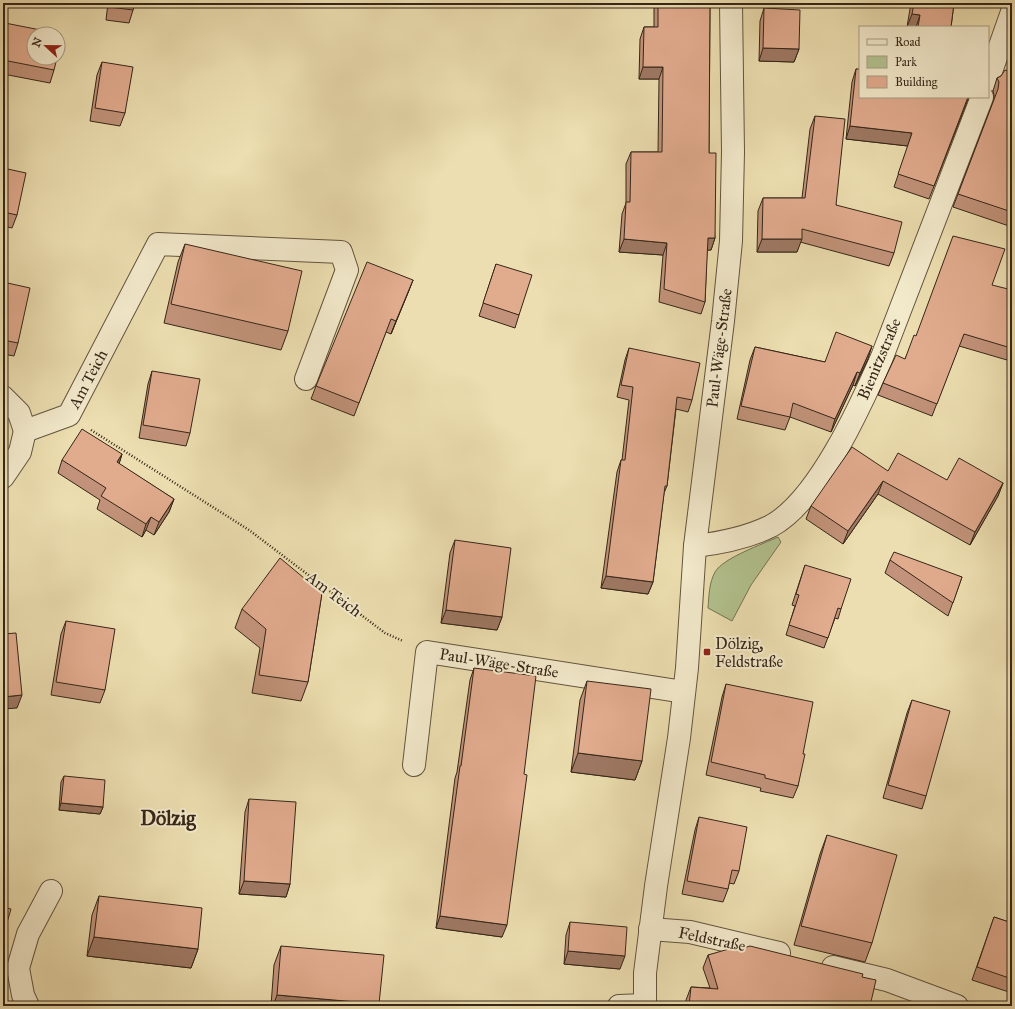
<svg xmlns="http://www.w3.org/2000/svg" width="1015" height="1009" viewBox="0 0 1015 1009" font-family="'IM FELL Great Primer',serif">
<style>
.green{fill:#b2c28f;stroke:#747454}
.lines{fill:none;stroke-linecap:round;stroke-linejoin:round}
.minor-casing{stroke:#63543e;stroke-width:24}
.path{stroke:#352618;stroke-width:2.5;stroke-dasharray:1 2;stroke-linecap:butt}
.minor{stroke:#f3eacc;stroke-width:22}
.wall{fill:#c2937a;stroke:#352618}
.shaded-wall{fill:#9e7863;stroke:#352618}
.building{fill:#e1ab8e;stroke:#352618}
.poi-dot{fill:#8f2418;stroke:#f3eacc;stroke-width:1.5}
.labels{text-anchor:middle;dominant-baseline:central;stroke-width:4;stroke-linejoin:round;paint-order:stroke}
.street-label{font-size:16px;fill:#352618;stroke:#f3eacc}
.poi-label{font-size:16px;fill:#352618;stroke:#f3eacc;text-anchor:start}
.district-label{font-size:20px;font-weight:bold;fill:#352618;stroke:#f3eacc}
</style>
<rect width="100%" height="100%" fill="#ecdeb0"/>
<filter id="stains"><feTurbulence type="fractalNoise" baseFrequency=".005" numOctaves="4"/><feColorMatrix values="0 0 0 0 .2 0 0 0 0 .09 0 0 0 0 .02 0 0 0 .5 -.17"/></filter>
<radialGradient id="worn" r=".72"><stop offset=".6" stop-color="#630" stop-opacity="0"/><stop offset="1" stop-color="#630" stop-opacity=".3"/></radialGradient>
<path class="green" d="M778,537l3,5 -30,43 -19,36 -24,-13c1,-12 1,-25 7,-36 8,-14 48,-28 63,-35z"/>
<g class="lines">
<defs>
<g id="minor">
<path d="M988,80l24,-68"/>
<path d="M3,397l16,16 6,18"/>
<path d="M25,431l44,-16 89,-171 183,8 6,18 -41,109"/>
<path d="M3,477l17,-25 5,-21"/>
<path d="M695,546c26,-3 52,-8 76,-20 47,-25 90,-121 111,-169l100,-260"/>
<path d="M414,765l13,-113 257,40"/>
<path d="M650,929l40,3 89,21"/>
<path d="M833,967l54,13 70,26"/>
<path d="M28,1006l-5,-11 -5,-27 10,-34 23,-43"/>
<path d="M619,1006l26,-1"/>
<path d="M645,1006v-33l11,-87 23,-148 8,-70 8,-122 28,-225 8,-80 2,-89 -2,-149"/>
</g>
</defs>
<use href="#minor" class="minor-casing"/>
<path class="path" d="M91,430l158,100 136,103 18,8"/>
<use href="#minor" class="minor"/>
</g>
<g class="wall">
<path d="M108,3h27l-2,7 -4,13 -23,-3z"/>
<path d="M654,3h56l-1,150 6,85 -4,12h-4l-2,52 -4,12 -42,-12 4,-47 -44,-3 3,-38 4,-11v-39l5,-12h27l1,-73h-20l1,-40 4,-12h10z"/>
<path d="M911,3h43l-3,24h-44z"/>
<path d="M764,8l35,41 -5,13 -35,-1 1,-40z"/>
<path d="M5,23l49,47 -4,13 -47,-9v-45z"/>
<path d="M102,62l23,51 -5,13 -30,-5 7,-46z"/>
<path d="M856,69l113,28 -40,102 -35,-12 14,-41 -62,-7 6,-57z"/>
<path d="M1001,76l10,106 1,1v44l-59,-20 41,-107v-5l-1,-4 4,-13z"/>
<path d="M815,116l21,89 58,48 -5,13 -89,-24 -3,10h-40l1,-41 5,-13h39l8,-69z"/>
<path d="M3,168l14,47 -5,13 -9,-2z"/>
<path d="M185,244l103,87 -7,19 -117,-27 14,-61z"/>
<path d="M496,264l23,51 -4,13 -36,-12z"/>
<path d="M413,280l-22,54 -5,-2 -32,84 -43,-17 5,-13z"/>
<path d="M3,282l15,61 -4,13 -11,-2z"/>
<path d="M992,285l20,60 -5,15 -48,-14 -27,70 -54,-21 5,-12 22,-24 11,-23z"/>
<path d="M755,347l70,15 43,-3 -13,27 -2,-1 -22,47 -41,-15 -5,13 -48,-11 13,-59z"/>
<path d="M629,348l63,52 -4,12 -12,-3 -9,77 -3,7 -11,89 -5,12 -47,-6 16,-116 4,-12h1l7,-60 -12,-3 8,-37z"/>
<path d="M152,371l38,62 -4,13 -47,-8 9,-54z"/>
<path d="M122,454l-3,10 55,35 -5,13 -15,23 -8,-5 -4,7 -45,-28 3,-9 -42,-27 4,-13z"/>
<path d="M888,471l59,9 56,3 -5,13 -28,49 -92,-51 -35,50 -37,-25 5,-13z"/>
<path d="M455,540l47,77 -5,13 -56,-7 9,-70z"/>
<path d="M890,560l72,17 -14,39 -63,-43z"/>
<path d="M805,565l36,44 -3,10 -3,-1 -11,30 -38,-13 9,-29 -3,-1z"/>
<path d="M322,593l-14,89 -7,19 -49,-8 8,-45 -25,-20 7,-19z"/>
<path d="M66,621l39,69 -5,13 -49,-8 10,-61z"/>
<path d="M1012,667v7h-2z"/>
<path d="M474,668l28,269 -66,-9 19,-150 2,-6 13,-92z"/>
<path d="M587,681l55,80 -7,19 -64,-8 9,-72z"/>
<path d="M726,684l77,70 -5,32 -5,12 -33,-7 1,-3 -55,-13 16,-78z"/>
<path d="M912,700l14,96 -4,13 -39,-11 24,-85z"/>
<path d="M64,776l39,31 -3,7 -41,-4 2,-28z"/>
<path d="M249,799l41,85 -4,13 -47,-3 6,-82z"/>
<path d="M699,817l40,54 -5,13 -5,-1 -1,6 -5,13 -41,-8 13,-64z"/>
<path d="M827,835l45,108 -7,19 -71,-17 26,-91z"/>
<path d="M99,896l99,53 -7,19 -104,-12 5,-41z"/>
<path d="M994,917l18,6v70l-40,-13z"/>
<path d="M570,922l50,47 -56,-5 2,-29z"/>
<path d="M281,946l98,58 -1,2h-107l3,-41z"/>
<path d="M740,949l122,28 8,29h-184v-6l5,-13 19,1 -7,-20 5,-13z"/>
</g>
<g class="shaded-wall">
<path d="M912,14l8,1 -4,12h-9z"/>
<path d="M763,48l36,1 -5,13 -35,-1z"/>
<path d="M643,67h20l-4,12h-20z"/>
<path d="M850,126l62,7 -4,13 -62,-7z"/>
<path d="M708,238h7l-4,12h-8z"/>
<path d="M624,239l43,4 -4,12 -44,-3z"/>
<path d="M762,239h40l-5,13h-40z"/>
<path d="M413,280l-5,13 -17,41 5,-13z"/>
<path d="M872,346l-4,13 -13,27 5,-13z"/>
<path d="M857,372l-4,13 -22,47 4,-13z"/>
<path d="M122,454l-4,13 -1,-5z"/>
<path d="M883,481l-5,13 -35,50 5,-13z"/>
<path d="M1003,483l-5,13 -28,49 5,-13z"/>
<path d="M174,499l-5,13 -15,23 5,-13z"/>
<path d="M151,517l-5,13 -4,7 4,-13z"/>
<path d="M606,576l47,6 -5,12 -47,-6z"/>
<path d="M446,610l56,7 -5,13 -56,-7z"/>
<path d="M22,695l-5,13 -14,1v-12z"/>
<path d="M578,753l64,8 -7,19 -64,-8z"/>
<path d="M61,803l42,4 -3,7 -41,-4z"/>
<path d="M244,881l46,3 -4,13 -47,-3z"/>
<path d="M440,916l67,9 -5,12 -66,-9z"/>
<path d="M94,937l104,12 -7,19 -104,-12z"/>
<path d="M568,951l57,5 -5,13 -56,-5z"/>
<path d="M277,995l102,9 -1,2h-105z"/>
</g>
<g class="building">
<path d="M111,3h24l-2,7 -23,-3z"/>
<path d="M658,3h52l-1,150h7l-1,85h-7l-3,64 -41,-13 3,-46 -43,-4 2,-37h4l1,-50h31l1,-85h-20l1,-40h14z"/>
<path d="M914,3h40l-3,24h-33l2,-12 -8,-1z"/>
<path d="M764,8l36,2 -1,39 -36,-1z"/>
<path d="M5,23l56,11 -3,17v-17h-24v24h23l-3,12 -51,-10v-25z"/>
<path d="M102,62l31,5 -8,46 -30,-5z"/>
<path d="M856,69h4v28h108l-34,89 -36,-12 14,-41 -62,-7z"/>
<path d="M1005,70l7,2v107l-1,3 1,1v29l-54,-18 40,-105 1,-7 -2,-4 4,-2z"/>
<path d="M815,116l30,3 -9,86 66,17 -8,31 -92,-24v10h-40l1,-41h42z"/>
<path d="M3,168l23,5 -9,42 -14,-3z"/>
<path d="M953,236l52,13 -13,36 20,5v55l-1,3 -47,-14 -27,70 -54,-21 13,-28 9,4 9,-24 2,1z"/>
<path d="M185,244l117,27 -14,60 -117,-27z"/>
<path d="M367,262l46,18 -17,41 -5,-2 -32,84 -43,-17z"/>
<path d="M496,264l36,11 -13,40 -36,-12z"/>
<path d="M3,282l27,6 -12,55 -15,-3z"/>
<path d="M836,332l36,14 -12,27 -3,-1 -22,47 -42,-16 -3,14 -49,-11 14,-59 70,15z"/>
<path d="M629,348l71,15 -8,37 -15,-3 -10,89h-2l-12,96 -47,-6 15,-116h4l8,-73 -12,-2z"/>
<path d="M152,371l48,8 -10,54 -47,-8z"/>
<path d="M82,429l40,25 -5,8 57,37 -15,23 -8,-5 -5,7 -45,-28 5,-8 -44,-28z"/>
<path d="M852,447l36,24 10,-18 49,27 12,-22 44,25 -28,49 -92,-51 -35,50 -37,-25z"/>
<path d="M455,540l56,8 -9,69 -56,-7z"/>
<path d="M894,552l68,25 -9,26 -63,-43z"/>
<path d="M280,558l42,35 -14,89 -49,-7 7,-46 -24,-20z"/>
<path d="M805,565l46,14 -10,30 -3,-1 -10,30 -39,-13 10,-30 -3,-1z"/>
<path d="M66,621l49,8 -10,61 -49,-8z"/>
<path d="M16,633l6,62 -19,2v-63z"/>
<path d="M474,668l62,8 -12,98 3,1 -20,150 -67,-9 20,-150h1z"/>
<path d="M587,681l64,8 -9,72 -64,-8z"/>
<path d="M726,684l87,18 -10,52h2l-7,32 -33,-8v-3l-54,-13z"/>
<path d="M912,700l38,11 -24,85 -38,-11z"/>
<path d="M64,776l41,4 -2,27 -42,-4z"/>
<path d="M249,799l47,3 -6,82 -46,-3z"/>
<path d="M699,817l48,10 -8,44 -7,-1 -4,19 -41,-8z"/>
<path d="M827,835l70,20 -25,88 -71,-17z"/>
<path d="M99,896l103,12 -4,41 -104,-12z"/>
<path d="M3,907l8,2 -8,27z"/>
<path d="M994,917l18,6v56l-35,-12z"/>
<path d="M570,922l57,5 -2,29 -57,-5z"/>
<path d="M281,946l103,9 -5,49 -102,-9z"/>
<path d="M739,946l1,3 10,-3 113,28 -1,3 14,3 -6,26h-47l-9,-2v2h-125l2,-19 27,2 -10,-34z"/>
<path d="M591,1004v2h-54z"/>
</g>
<rect class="poi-dot" x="703" y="648" width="8" height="8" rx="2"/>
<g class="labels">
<g class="street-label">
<text transform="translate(719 348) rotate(-83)">Paul-Wäge-Straße</text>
<text transform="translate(879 359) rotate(-67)">Bienitzstraße</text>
<text transform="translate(88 379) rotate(-62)">Am Teich</text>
<text transform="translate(334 594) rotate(37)">Am Teich</text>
<text transform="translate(499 663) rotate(9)">Paul-Wäge-Straße</text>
<text transform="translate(712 939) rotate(12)">Feldstraße</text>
</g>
<g class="poi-label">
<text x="715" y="643">Dölzig,<tspan x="715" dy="18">Feldstraße</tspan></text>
</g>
<g class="district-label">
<text x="168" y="818">Dölzig</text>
</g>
</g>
<rect width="1015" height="1009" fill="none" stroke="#ecdeb0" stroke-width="16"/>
<rect x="4" y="4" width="1007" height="1001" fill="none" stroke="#352618" stroke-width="2"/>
<rect x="8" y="8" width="999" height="993" fill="none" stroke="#352618"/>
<rect x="859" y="26" width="130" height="72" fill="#f3eacc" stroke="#a79c84"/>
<rect x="867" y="39" width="20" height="6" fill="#f3eacc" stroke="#a79c84"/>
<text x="895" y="46" font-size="12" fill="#352618">Road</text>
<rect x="867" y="56" width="20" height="12" fill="#b2c28f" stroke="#a79c84"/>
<text x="895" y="66" font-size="12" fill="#352618">Park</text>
<rect x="867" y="76" width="20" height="12" fill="#e1ab8e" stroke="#a79c84"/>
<text x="895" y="86" font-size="12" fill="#352618">Building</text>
<g transform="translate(46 46) rotate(292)"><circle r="19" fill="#f3eacc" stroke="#a79c84"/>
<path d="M0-3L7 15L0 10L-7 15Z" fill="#8f2418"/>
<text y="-6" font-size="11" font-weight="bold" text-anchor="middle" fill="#352618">N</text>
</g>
<rect width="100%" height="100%" filter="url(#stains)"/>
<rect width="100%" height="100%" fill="url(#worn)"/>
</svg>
